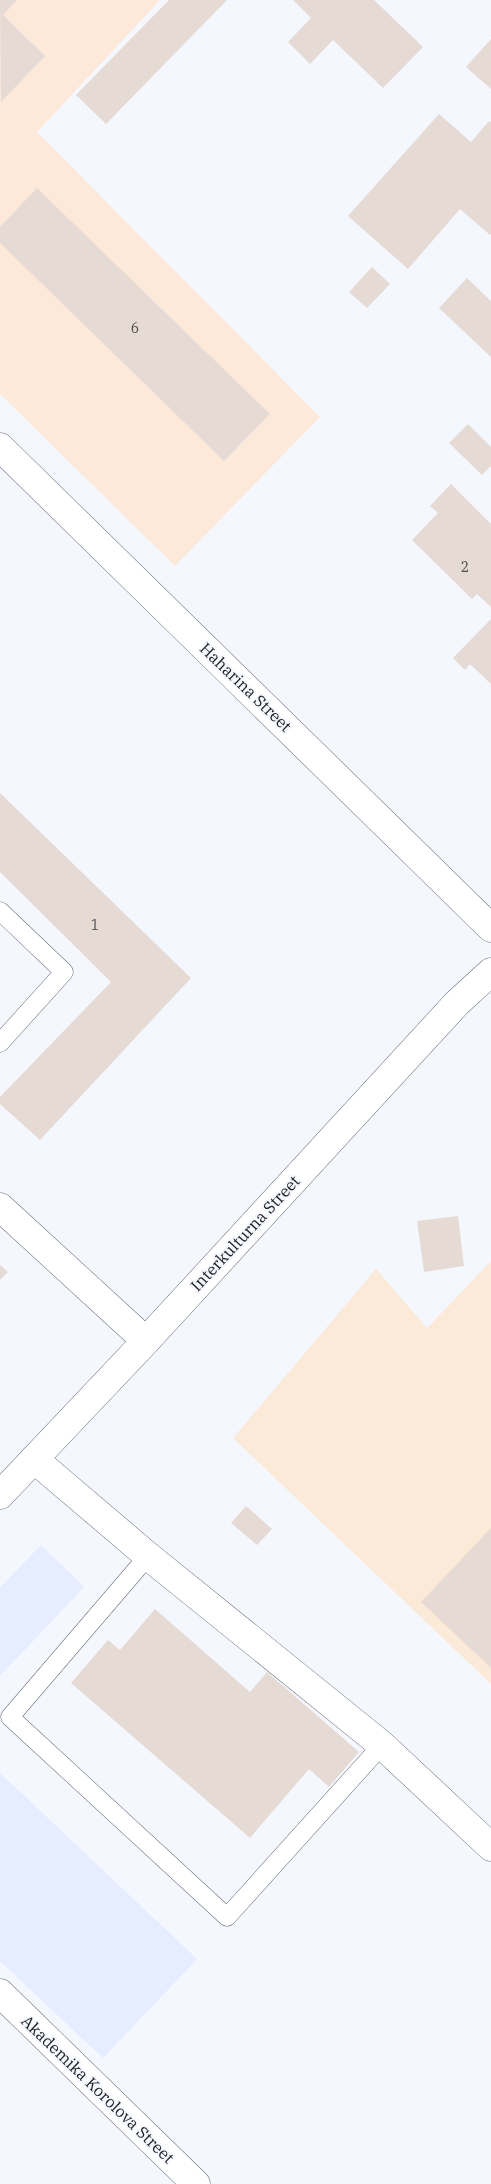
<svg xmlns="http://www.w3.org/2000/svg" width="491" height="2184" viewBox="0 0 491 2184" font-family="'IBM Plex Serif',serif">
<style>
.built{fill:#e6edff}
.industrial{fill:#fcead9}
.education{fill:#fde9da}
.building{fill:#e6dbd4}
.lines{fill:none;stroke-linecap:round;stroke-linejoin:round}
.service-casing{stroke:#696d76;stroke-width:19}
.minor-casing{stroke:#696d76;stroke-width:29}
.secondary-casing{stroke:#696d76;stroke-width:29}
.service{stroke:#fff;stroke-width:18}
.minor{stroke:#fff;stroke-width:28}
.secondary{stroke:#fff;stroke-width:28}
.labels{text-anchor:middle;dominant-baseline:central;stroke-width:4;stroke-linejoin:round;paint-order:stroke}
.number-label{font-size:14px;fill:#4f4e4e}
.street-label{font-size:16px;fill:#1d1f22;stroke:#f4f7fe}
</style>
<rect width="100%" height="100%" fill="#f4f7fe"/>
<g class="built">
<path d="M41,1545l43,42 -84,89v-88z"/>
<path d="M0,1773l197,186 -94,99 -103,-97z"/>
</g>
<path class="industrial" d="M491,1261v423l-258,-246 143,-169 51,59z"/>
<path class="education" d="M0,0h160l-123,132 283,285 -145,149 -175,-172z"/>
<g class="building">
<path d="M0,0h17l-14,15 42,41 -44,46z"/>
<path d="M169,0h58l-121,124 -30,-29z"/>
<path d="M293,0h81l49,47 -40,41 -50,-48 -23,24 -22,-22 23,-24z"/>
<path d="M491,39v50l-25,-22z"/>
<path d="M439,114l32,28 18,-21 2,1v112l-1,1 -30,-26 -52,60 -60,-53z"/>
<path d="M37,188l233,226 -46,47 -224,-218v-16z"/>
<path d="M372,267l18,17 -23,24 -18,-16z"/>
<path d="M467,278l24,23v56l-52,-49z"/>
<path d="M468,424l23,23v19l-9,9 -33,-32z"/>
<path d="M451,484l40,40v83l-14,-13 -5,5 -60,-59 26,-27 -8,-7z"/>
<path d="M491,619v65l-21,-20 -5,6 -12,-12z"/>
<path d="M0,793l191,185 -151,162 -40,-36v-7l111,-115 -111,-110z"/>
<path d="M458,1216l6,50 -40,6 -7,-51z"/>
<path d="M0,1265l8,7 -8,8z"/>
<path d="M246,1506l26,23 -15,16 -26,-22z"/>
<path d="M491,1528v140l-70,-66z"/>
<path d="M155,1609l95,83 17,-20 92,80 -30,35 -20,-18 -59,69 -179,-155 37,-43 12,10z"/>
</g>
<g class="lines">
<defs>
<g id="service">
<path d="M0,911l64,61 -64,71"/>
<path d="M148,1556l-138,161 217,200 155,-172"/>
</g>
<g id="minor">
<path d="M0,447l491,481"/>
<path d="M0,1207l146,134"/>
<path d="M34,1459l114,97 234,189 109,102"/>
<path d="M0,1993l196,191"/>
</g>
<path id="secondary" d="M0,1495l146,-154 311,-338 34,-31"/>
</defs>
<use href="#service" class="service-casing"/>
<use href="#minor" class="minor-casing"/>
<use href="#secondary" class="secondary-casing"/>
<use href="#service" class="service"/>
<use href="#minor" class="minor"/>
<use href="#secondary" class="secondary"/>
</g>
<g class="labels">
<g class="number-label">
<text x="135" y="328">6</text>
<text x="465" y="567">2</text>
<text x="95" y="925">1</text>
</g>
<g class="street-label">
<text transform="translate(246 687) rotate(44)">Haharina Street</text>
<text transform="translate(245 1233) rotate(-47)">Interkulturna Street</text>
<text transform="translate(98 2089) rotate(44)">Akademika Korolova Street</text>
</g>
</g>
</svg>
